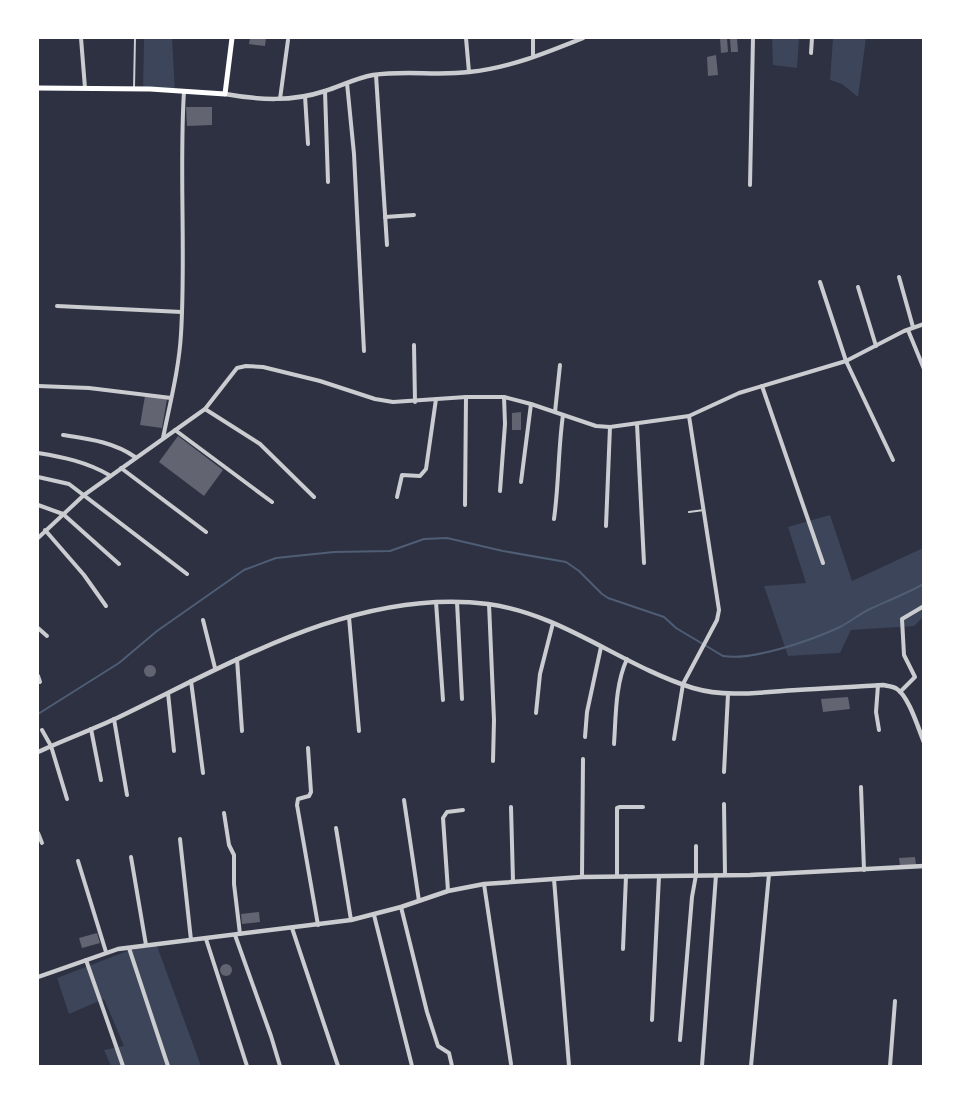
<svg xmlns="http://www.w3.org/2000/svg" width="961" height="1104" viewBox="0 0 961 1104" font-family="Roboto,sans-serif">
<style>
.green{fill:#3c4559}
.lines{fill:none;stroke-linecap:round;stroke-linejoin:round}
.stream{stroke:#4f5d75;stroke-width:2}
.building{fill:#626471}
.service{stroke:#caccd0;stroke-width:2}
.minor{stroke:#caccd0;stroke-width:4}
.tertiary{stroke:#caccd0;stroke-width:4.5}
.secondary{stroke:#fff;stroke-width:5}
</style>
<rect width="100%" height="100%" fill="#2d3142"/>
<g class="green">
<path d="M144,38h28l3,53 -32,-2z"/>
<path d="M772,38h27l-2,30 -24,-3z"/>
<path d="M833,38h33l-8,59 -16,-13 -12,-4z"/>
<path d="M830,515l22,66 71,-33v69l-9,9 -63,4 -11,23 -52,3 -24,-70 42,-3 -18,-56z"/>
<path d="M157,946l44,120h-90l-7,-16 20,-4 -20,-47 -35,15 -12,-36 73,-28z"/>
</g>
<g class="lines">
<path class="stream" d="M38,714l81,-51 38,-32 87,-61 32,-12 58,-6 56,-1 34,-12 23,-1 56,13 63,11 13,9 23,23 6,4 56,19 12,11 47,28c30,5 89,-16 117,-29 11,-6 21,-14 32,-19 18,-8 35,-15 52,-24"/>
</g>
<g class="building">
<path d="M250,38h16l-1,8 -16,-2z"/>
<path d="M720,38h7l1,14 -7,1z"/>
<path d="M730,38h7l1,14h-7z"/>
<path d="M716,55l2,20 -10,1 -1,-19z"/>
<path d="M186,107h26v18l-25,1z"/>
<path d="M145,396l22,3 -5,29 -22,-3z"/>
<path d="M521,412v18h-9v-17z"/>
<path d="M178,436l45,34 -19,26 -45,-34z"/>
<circle cx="150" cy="671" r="6"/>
<path d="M848,697l2,12 -27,3 -2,-13z"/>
<path d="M915,857l1,8 -16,1 -1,-8z"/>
<path d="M259,912l1,10 -18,2 -1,-10z"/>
<path d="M97,933l3,10 -18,5 -3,-10z"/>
<circle cx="226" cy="970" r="6"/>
</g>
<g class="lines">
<g class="service">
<path d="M134,88l1,-50"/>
<path d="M689,512l15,-2"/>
</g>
<g class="minor">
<path d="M81,38l4,50"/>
<path d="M466,38l3,34"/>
<path d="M533,38v19"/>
<path d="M811,53l1,-15"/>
<path d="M376,75l11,170"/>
<path d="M347,83l7,71 10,197"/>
<path d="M325,91l3,91"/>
<path d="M305,96l3,48"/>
<path d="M280,99l8,-59"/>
<path d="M750,185l3,-147"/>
<path d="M385,217l29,-2"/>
<path d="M899,277l14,50"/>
<path d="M820,282l26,79 47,99"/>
<path d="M858,287l18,59"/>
<path d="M57,306l125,6"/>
<path d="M908,330l16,39"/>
<path d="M414,345l1,57"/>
<path d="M38,386l51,2 82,10"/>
<path d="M762,386l61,177"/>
<path d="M205,409l55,35 54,53"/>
<path d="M555,412l5,-47"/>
<path d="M637,424l7,139"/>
<path d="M175,430l97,72"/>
<path d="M63,435c26,4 51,7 72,22"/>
<path d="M163,438c7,-35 16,-69 18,-104 5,-81 -2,-162 3,-243"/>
<path d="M38,453c25,4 49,9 71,22"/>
<path d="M121,468l85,64"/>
<path d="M38,477l31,7 118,90"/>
<path d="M521,482l10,-78"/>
<path d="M500,491l5,-67 -1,-27"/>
<path d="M397,497l5,-22 18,1 6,-7 10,-70"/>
<path d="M38,505l25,9 56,50"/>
<path d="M465,505l1,-108"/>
<path d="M554,519c5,-35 4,-69 9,-104"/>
<path d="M606,526l4,-99"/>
<path d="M45,530l39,45 22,31"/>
<path d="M38,538l46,-43 121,-86 32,-41 9,-2 17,1 57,14 55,18 18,3 73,-5h38l27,7 65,22 14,1 79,-11 50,-23 107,-32 58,-30 20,-7"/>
<path d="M436,602l7,98"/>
<path d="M457,602l5,97"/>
<path d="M489,604l5,116 -1,41"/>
<path d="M349,617l10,114"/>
<path d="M203,620l12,48"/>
<path d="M38,628l9,8"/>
<path d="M237,659l5,72"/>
<path d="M38,676l2,6"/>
<path d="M191,681l12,92"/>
<path d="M878,685l-2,27 3,18"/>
<path d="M900,692l15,-15 -11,-22 -2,-36 22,-13"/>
<path d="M168,693l6,58"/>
<path d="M536,713l4,-39 13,-51"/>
<path d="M114,719l13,76"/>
<path d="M91,729l10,51"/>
<path d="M42,730l9,16 16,53"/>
<path d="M585,737l2,-25 14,-65"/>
<path d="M674,739l9,-55 34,-64 2,-10 -30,-194"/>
<path d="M614,744c2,-28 1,-59 13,-85"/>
<path d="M308,748l3,44 -2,4 -11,3 -1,6 21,120"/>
<path d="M724,772l4,-78"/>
<path d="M861,787l3,83"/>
<path d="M404,800l15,101"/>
<path d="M724,804l1,71"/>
<path d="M511,807l2,74"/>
<path d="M224,813l5,32 5,10v29l6,50"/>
<path d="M336,828l15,92"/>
<path d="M38,833l4,10"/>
<path d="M180,839l11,101"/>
<path d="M131,857l15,88"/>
<path d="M78,861l28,91"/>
<path d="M617,876v-68l3,-1h23"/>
<path d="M582,877l1,-118"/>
<path d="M554,879l15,187"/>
<path d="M484,884l27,180"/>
<path d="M448,891l-5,-73 4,-6 16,-2"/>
<path d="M401,907l26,105 11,34 11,7 3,13"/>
<path d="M374,915l38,151"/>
<path d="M292,928l46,138"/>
<path d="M235,935l36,101 9,30"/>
<path d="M206,939l41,127"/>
<path d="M129,948l39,118"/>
<path d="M623,949l3,-73"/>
<path d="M86,960l37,106"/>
<path d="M652,1020l7,-144"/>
<path d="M680,1040l12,-143 4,-22v-29"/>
<path d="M702,1066l14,-191"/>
<path d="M751,1066l18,-192"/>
<path d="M890,1066l5,-65"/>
</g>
<g class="tertiary">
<path d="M225,94c34,6 67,8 100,-3 16,-5 31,-13 48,-16 32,-5 64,1 96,-3 40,-4 77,-19 114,-34"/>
<path d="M38,752c26,-12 53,-22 79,-34 113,-54 240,-131 371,-114 75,10 134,62 205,84 34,10 69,4 104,2 28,-2 57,-3 86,-5 4,1 10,1 14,4 12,8 21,39 27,53"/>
<path d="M38,977l80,-28 233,-29 50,-13 47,-16 36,-7 98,-7 168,-2 174,-9"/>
</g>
<path class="secondary" d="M38,88l112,1 75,5 7,-56"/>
</g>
<rect width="961" height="1104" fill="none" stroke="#ffffff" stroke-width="78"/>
</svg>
